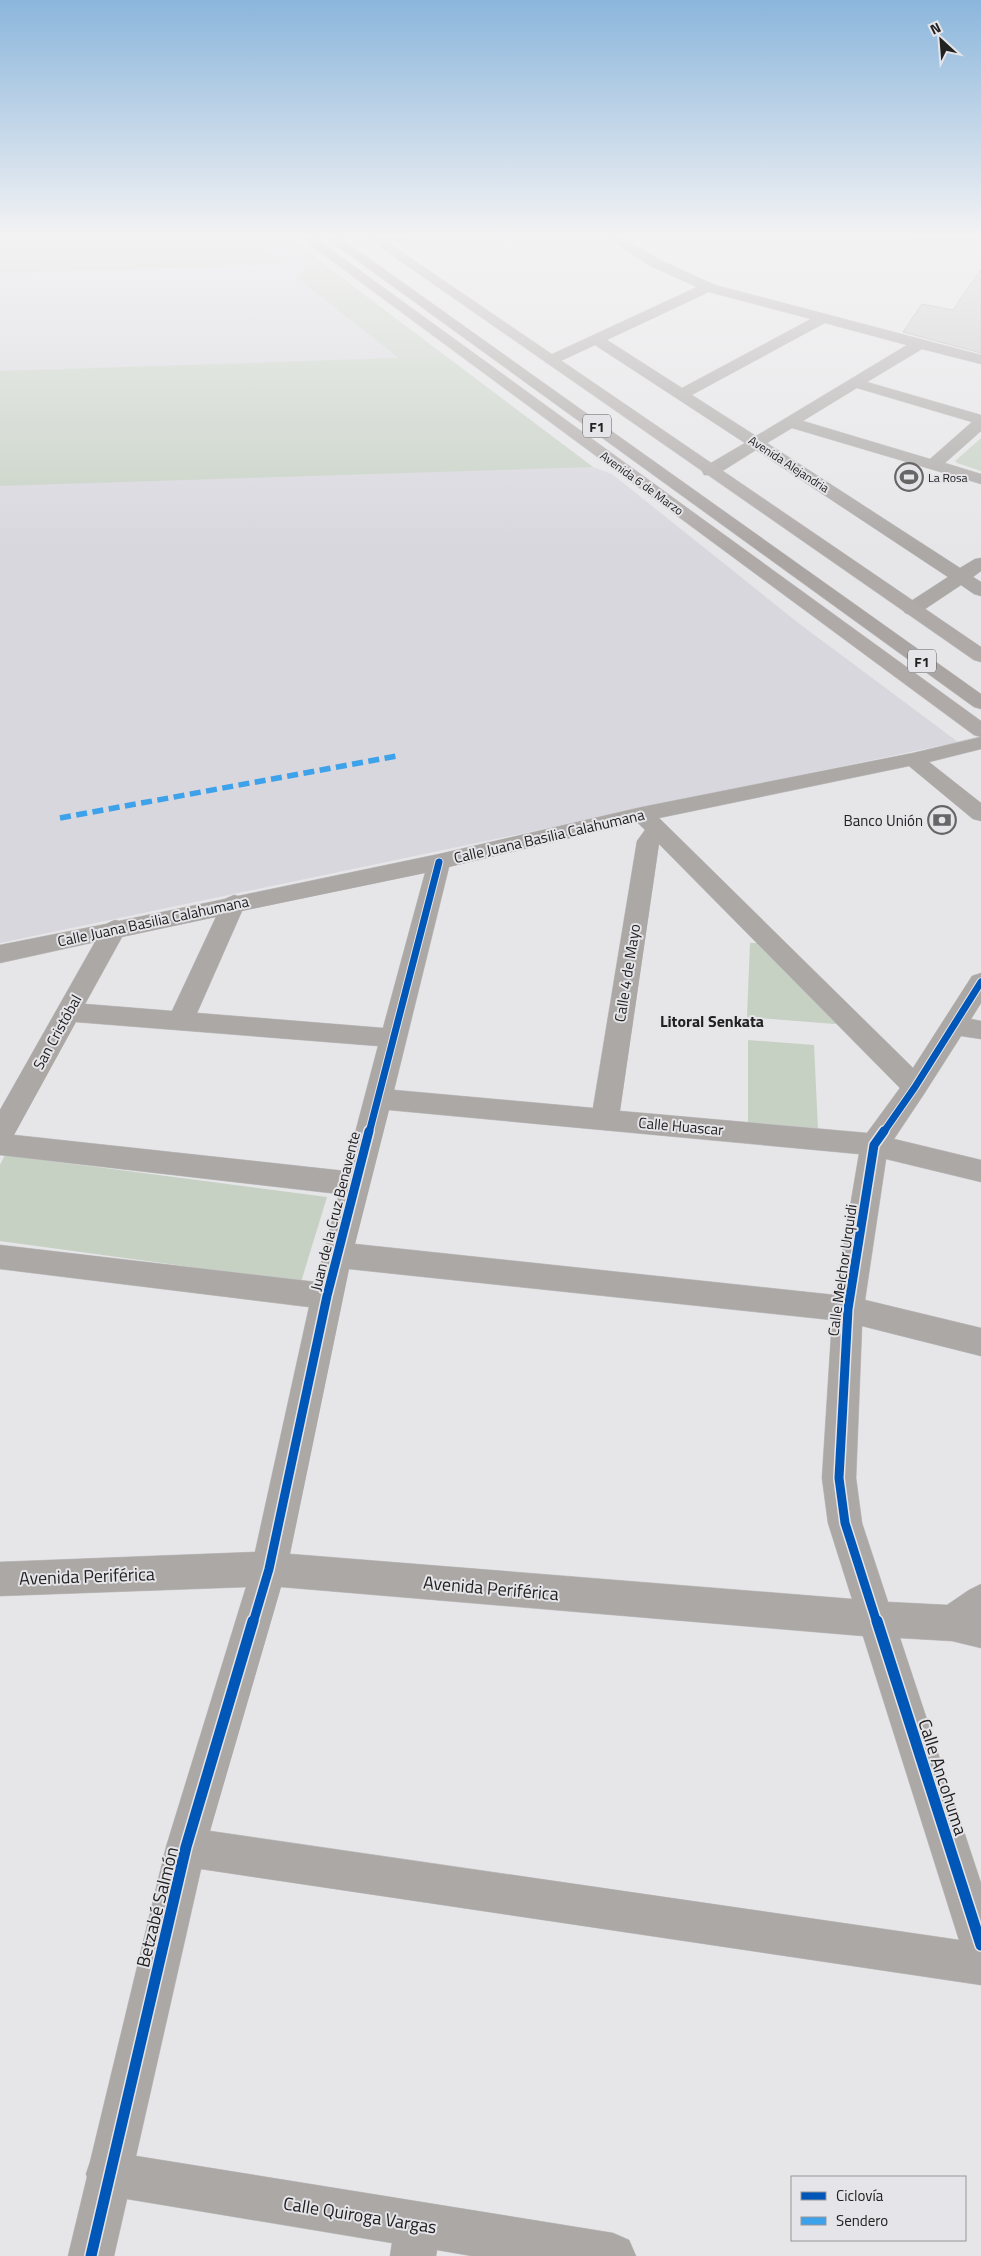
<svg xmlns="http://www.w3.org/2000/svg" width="981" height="2256" viewBox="0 0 981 2256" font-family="'Titillium Web',sans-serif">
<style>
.built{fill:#d8d7de}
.green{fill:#c6d1c4}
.building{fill:#cccbcb;stroke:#b3b2b3}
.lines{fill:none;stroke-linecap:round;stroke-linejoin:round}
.minor-casing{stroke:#c3c2c4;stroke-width:1}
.major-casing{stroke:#c3c2c4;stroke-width:1}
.highway-casing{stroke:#c3c2c4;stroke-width:1}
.minor{fill:#aba8a6;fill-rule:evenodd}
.major{fill:#afaaa8;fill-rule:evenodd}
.highway{fill:#aaa5a3;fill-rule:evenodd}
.quiet{stroke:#3ea2ea;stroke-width:5.5;stroke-dasharray:11 5.5;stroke-linecap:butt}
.cycleway-far2-casing{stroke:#e5e4e8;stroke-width:9}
.cycleway-far1-casing{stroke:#e5e4e8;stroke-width:12}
.cycleway-casing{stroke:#e5e4e8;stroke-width:14}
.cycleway-far2{stroke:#0057b8;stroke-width:7}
.cycleway-far1{stroke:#0057b8;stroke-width:9}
.cycleway{stroke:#0057b8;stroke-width:11}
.labels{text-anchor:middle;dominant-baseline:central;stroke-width:4;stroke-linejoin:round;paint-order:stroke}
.far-street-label{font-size:12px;fill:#212122;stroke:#e5e4e8}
.far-poi-label{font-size:12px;fill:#212122;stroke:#e5e4e8;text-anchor:start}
.shield{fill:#e5e4e8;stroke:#5c5c5d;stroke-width:1}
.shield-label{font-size:14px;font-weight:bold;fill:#212122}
.poi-label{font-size:15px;fill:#212122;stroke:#e5e4e8;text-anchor:end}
.street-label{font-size:15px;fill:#212122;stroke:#e5e4e8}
.neighbourhood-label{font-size:16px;font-weight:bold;fill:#212122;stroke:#e5e4e8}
.near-street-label{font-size:18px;fill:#212122;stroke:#e5e4e8}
</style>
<rect width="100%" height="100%" fill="#e6e5e7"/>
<path class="built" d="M0,235h285l308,232 19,7 185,148 161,120 -958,201z"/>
<g class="green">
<path d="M0,235h232l15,11 13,-1 21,18 -7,2 -274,8z"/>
<path d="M275,235h10l308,232 -593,19v-115l399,-13 -103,-81 16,-14z"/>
<path d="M981,438v33l-24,-8 -2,-2z"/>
<path d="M750,943h20l73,73 -8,8 -88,-7z"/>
<path d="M748,1040l66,5 4,85 -70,-6z"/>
<path d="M5,1155l322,42 -26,85 -301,-41v-76z"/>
</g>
<path class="building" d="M981,269v84l-78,-21 19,-28 31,6z"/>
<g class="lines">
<defs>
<g id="minor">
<path d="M392,235h24l-1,3 -37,7 -6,-4 1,-3z"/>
<path d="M604,235h14l42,25 55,25 266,70v9l-59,-15 -55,33 114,33v16l-36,32 36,11v10l-189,-56 -25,15 193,125 15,-9 6,-1v13l-8,6 8,5v14l-7,-2 -13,-9 -42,28 -7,2 -7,-2 -2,-4 2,-4 43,-28 -192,-127 -40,25h-12l-2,-4 2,-4 41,-24 -150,-98 -39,18h-10l-2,-3 2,-3 151,-70 -47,-21zM709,292l102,27 -129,69 -75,-48zM825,323l82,22 -151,91 -64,-41zM857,388l115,34 -42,37 -127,-38z"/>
<path d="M894,235h87v8l-81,-4z"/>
<path d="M981,737v12l-52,13 52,41v18l-8,-2 -64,-53 -250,52 254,250 59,-92 9,-3v30l-10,16 10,2v18l-20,-3 -37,58 -30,45 87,21v22l-95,-23 -21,141 116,28v28l-119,-30 -6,152 6,45 26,79 59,3 22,-15 12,-6v64l-29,-7 -52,-3 81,245v102l-780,-116 -65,287 477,77 16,7 7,16h-164l-35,-6 -1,6h-46l2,-13 -265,-44 -13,57h-46l19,-79 -1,-3 4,-12 76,-315 80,-260 -246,9v-34l255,-10 54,-245 -309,-38v-24l316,37 23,-88 -339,-39v-45l95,-168 -95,21v-18l106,-21 9,-4 4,1 106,-22 9,-4 4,1 201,-42 203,-47 271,-54zM637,822l8,8 -8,11 -44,267 -199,-18 55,-223zM659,844l241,244 -33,45 -247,-22zM425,873l-42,155 -186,-15 45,-102zM216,917l-44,94 -87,-7 37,-67zM76,1022l302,24 -33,125 -331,-36zM389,1110l470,44 -24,141 -480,-51zM349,1269l483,51 -10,158 6,45 24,76 -562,-45zM281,1587l582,49 96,304 -749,-109z"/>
</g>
<g id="major">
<path d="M297,235h14l670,486v16l-7,-2z"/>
<path d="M363,235h14l604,412v15l-7,-2z"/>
</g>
<path id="highway" d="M322,235h14l645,459v15l-7,-2z"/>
</defs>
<use href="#minor" class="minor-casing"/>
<use href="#major" class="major-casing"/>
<use href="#highway" class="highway-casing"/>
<use href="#minor" class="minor"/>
<use href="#major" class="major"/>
<use href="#highway" class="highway"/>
<path class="quiet" d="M60,818l337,-62"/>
<defs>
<g id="cycleway-far2">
<path d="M369,1133l70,-271"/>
<path d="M883,1133l32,-46 66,-105"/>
</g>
<g id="cycleway-far1">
<path d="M253,1623l16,-54 58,-273 42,-165"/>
<path d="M877,1623l-32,-100 -6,-45 9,-169 26,-164 10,-14"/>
</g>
<g id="cycleway">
<path d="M877,1621l104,324"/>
<path d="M91,2256l95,-409 67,-226"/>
</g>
</defs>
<use href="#cycleway-far2" class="cycleway-far2-casing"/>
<use href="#cycleway-far1" class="cycleway-far1-casing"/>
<use href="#cycleway" class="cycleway-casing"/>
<use href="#cycleway-far2" class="cycleway-far2"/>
<use href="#cycleway-far1" class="cycleway-far1"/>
<use href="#cycleway" class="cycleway"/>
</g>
<linearGradient id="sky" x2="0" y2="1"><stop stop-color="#8bb6dc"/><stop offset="0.43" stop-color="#f4f3f4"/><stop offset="1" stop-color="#f4f3f4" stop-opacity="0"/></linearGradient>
<rect width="981" height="550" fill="url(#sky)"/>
<defs>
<symbol id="stadium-ring" viewBox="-11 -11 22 22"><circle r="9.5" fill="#e5e4e8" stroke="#666667" stroke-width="1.5"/><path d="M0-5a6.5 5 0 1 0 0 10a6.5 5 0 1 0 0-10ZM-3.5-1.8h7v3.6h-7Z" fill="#666667"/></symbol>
<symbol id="bank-ring" viewBox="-11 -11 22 22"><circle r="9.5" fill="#e5e4e8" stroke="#666667" stroke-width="1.5"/><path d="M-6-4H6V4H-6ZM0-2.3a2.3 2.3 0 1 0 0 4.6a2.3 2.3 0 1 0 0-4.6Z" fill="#666667"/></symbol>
</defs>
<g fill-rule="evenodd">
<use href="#stadium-ring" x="893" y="461" width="32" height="32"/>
<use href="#bank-ring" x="926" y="804" width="32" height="32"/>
</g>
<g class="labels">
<g class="far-street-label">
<text transform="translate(789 464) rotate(33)">Avenida Alejandria</text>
<text transform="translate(642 483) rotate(36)">Avenida 6 de Marzo</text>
</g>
<g class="far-poi-label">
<text x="928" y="477">La Rosa</text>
</g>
<g class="shield">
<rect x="583" y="414.5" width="28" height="23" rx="4"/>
<rect x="908" y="649.5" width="28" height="23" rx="4"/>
</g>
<g class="shield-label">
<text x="597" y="426">F1</text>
<text x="922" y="661">F1</text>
</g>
<g class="poi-label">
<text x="923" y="820">Banco Unión</text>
</g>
<g class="street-label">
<text transform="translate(549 836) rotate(-13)">Calle Juana Basilia Calahumana</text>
<text transform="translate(153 921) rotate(-12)">Calle Juana Basilia Calahumana</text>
<text transform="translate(627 973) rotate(-81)">Calle 4 de Mayo</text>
<text transform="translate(57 1032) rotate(-61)">San Cristóbal</text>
<text transform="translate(681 1126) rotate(5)">Calle Huascar</text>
<text transform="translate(335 1211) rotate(-76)">Juan de la Cruz Benavente</text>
<text transform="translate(842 1270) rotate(-82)">Calle Melchor Urquidi</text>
</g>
<g class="neighbourhood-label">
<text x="712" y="1021">Litoral Senkata</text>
</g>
<g class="near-street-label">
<text transform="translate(87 1576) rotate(-2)">Avenida Periférica</text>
<text transform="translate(491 1588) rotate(5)">Avenida Periférica</text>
<text transform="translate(943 1777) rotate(72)">Calle Ancohuma</text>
<text transform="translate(157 1907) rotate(-76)">Betzabé Salmón</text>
<text transform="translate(360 2215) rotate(9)">Calle Quiroga Vargas</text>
</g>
</g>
<rect x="791" y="2176" width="175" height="65" fill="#e5e4e8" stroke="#979699"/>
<rect x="801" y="2192" width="25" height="8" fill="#0057b8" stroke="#979699"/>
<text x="836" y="2201" font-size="15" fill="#212122">Ciclovía</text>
<rect x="801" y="2217" width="25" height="8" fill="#3ea2ea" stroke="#979699"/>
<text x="836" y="2226" font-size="15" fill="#212122">Sendero</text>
<g transform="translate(941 40) rotate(334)" stroke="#e5e4e8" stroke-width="4" paint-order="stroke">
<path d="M0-4L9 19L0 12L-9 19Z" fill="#212122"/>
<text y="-8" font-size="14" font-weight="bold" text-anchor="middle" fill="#212122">N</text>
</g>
</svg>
